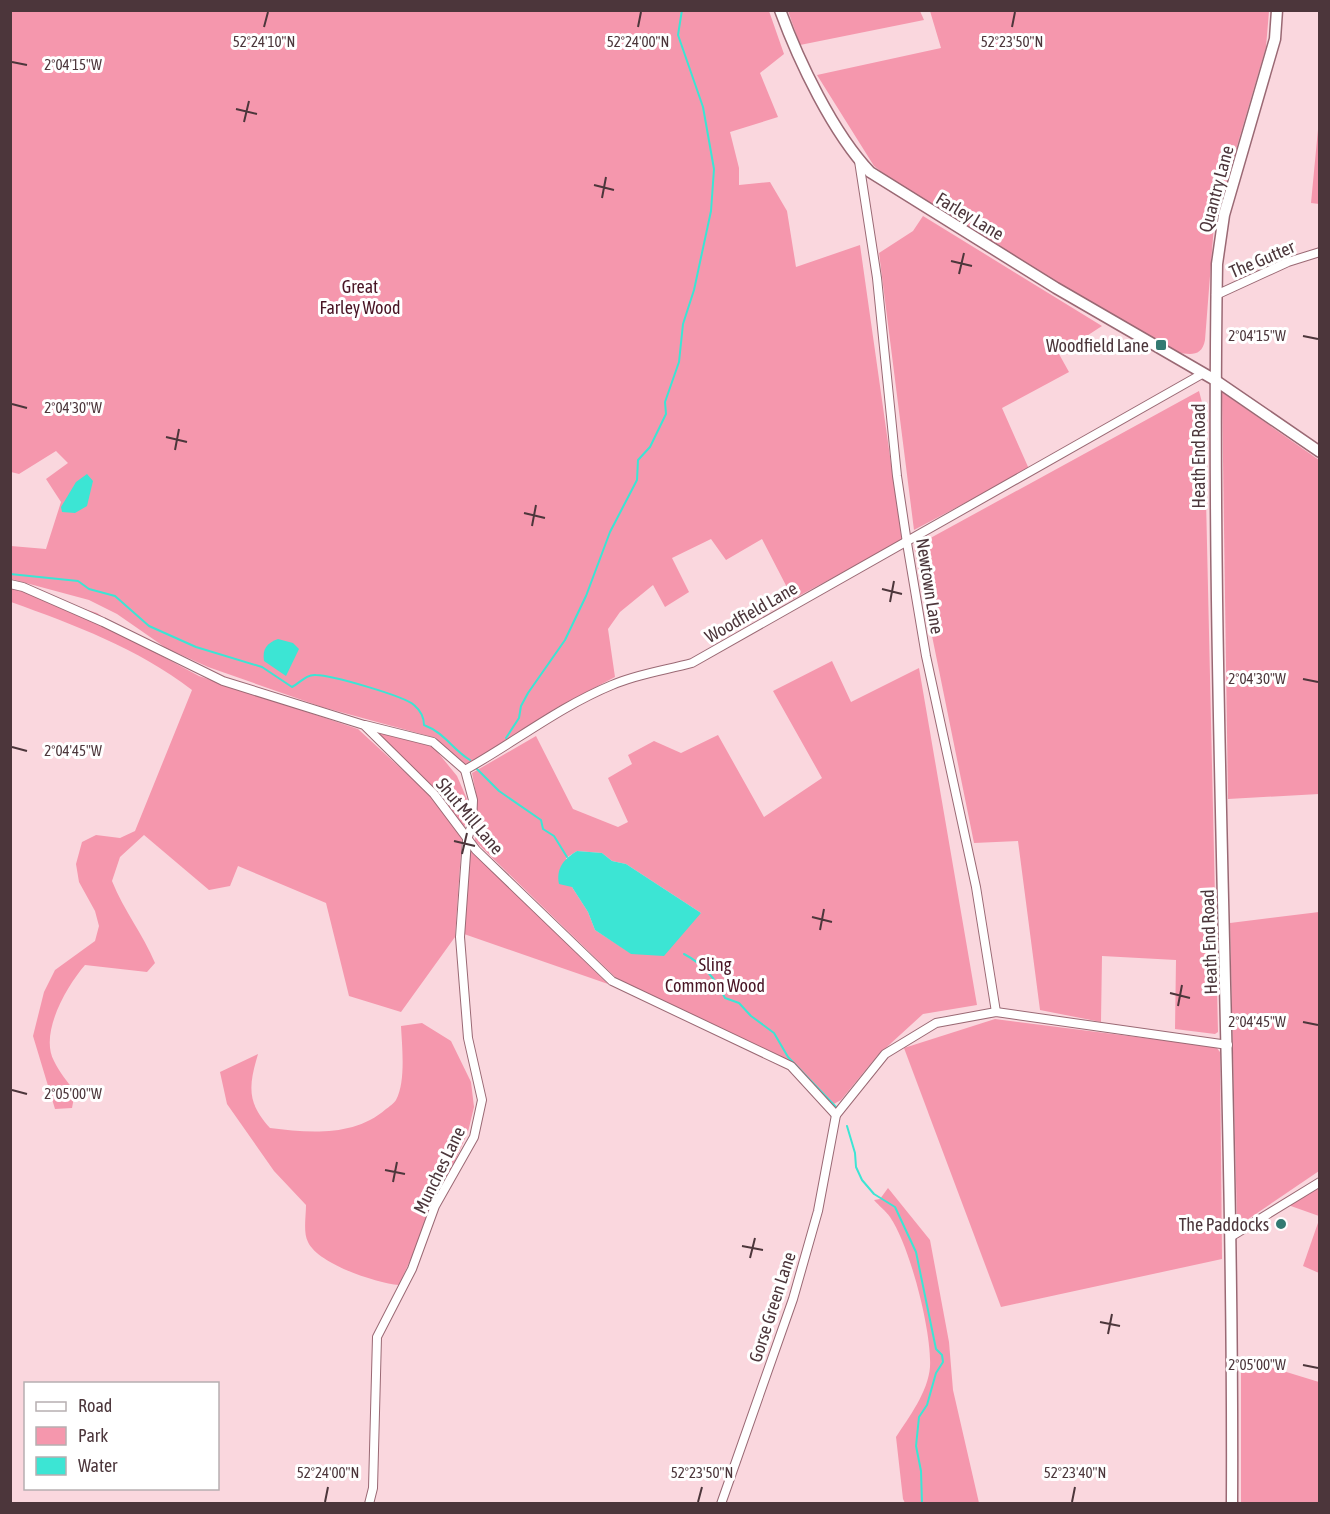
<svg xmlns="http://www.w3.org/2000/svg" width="1330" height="1514" viewBox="0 0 1330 1514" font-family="'Asap Condensed',sans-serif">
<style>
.green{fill:#f597ad;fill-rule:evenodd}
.water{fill:#3ce5d4}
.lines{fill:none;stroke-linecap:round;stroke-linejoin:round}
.stream{stroke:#3ce5d4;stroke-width:2}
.street-casing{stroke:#9a6974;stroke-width:10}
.secondary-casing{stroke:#9a6974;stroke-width:13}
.street{stroke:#fff;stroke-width:8}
.secondary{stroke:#fff;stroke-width:10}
.ticks{fill:none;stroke:#4c363b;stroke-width:2}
.poi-dot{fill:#337a72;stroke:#fff;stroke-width:2}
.labels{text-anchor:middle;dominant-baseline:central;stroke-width:6;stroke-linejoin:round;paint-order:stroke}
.street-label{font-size:18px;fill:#4c363b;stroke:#fff}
.park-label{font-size:18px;fill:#491525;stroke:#fff}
.poi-label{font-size:18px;fill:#4c363b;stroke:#fff;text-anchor:end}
.ticks-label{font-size:15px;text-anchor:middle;fill:#4c363b;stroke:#fff;stroke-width:6;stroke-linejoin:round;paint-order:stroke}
</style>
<rect width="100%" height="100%" fill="#fad7de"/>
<g class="green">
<path d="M11,11h758l15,43 -24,19 18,44 -48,15 9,36v17l31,-3 17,29 9,56 64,-22 42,296 -109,58 -31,-60 -36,21 -15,-21 -39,19 17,34 -24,15 -12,-22 -33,27 -12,17 7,48 -59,31 -94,62 -26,-32 -114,-31 -114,-40 -42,-19 -49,-34 -28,-14 -78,-21v-33l35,3 15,-47 -15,-23 22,-16 -12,-12 -37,23 -8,-2z"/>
<path d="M788,11h132l4,9 -124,25z"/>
<path d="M930,11h339l-3,36 -52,178 -9,115c-3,17 -15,15 -29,12l-97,-55 -191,-120 -14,-11 -57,-91 124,-27z"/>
<path d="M1319,119v85l-8,-1z"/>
<path d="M923,216l179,110 -43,28 10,18 -67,36 27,61 -115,61 -35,-277 34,-22z"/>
<path d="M1199,391l5,19 14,622 -3,2 -40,-5 1,-69 -74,-4 -1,66 -61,-12 -22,-169 -44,2 -60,-296z"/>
<path d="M1222,392l97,68v334l-91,5z"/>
<path d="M11,586l86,27 61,41 41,22 159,53 72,66 32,43 -7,99 -54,75 -52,-16 -23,-93 -88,-37 -8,20 -21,4 -65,-55 -24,22 -8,24c12,30 31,53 43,82l-8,9 -62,-7c-18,21 -46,68 -31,96 5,11 14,21 21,31l-3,16 -17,1 -22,-73 11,-44 11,-22 40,-29 4,-15 -4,-15 -16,-29 -3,-18 6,-22 14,-7 24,3 15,-7 57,-141c-55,-42 -117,-65 -181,-88z"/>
<path d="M832,661l19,41 68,-34 58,337 -54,9 -46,42 -36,44 -9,5 -42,-42 -10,-7 -67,-25 -98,-54 -140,-136 2,-42 -5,-26 64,-37 37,73 45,18 10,-5 -20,-44 24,-14 -4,-9 26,-14 27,12 37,-18 46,82 58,-39 -49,-87zM577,851l25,2 10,8 14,3 75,49 -69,41 -37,-24 -7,-18 -16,-25 -6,-29z"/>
<path d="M373,730l58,14 26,32 13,30 -6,22 -29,-37z"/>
<path d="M469,848l139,136 -144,-50z"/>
<path d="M1319,912v259l-78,53 -4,-1 -7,-300z"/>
<path d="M995,1019l221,28 4,5 2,207 -221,48 -97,-259z"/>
<path d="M422,1023l29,18 20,41 3,25 -6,25 -69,153c-23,-2 -81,-21 -91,-43 -5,-9 -2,-26 -2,-37l-32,-34 -47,-67 -7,-32 38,-18c-9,31 -12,48 12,74 39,5 84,9 116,-19 3,-2 8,-6 10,-9 10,-18 6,-54 5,-74z"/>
<path d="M1319,1186v30l-31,-11z"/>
<path d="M888,1188l42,52 19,102 4,48 26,113h-74l-2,-4 -7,-62c13,-20 32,-45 34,-70 2,-35 -20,-121 -40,-150 -4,-6 -11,-11 -16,-17l6,-1z"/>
<path d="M1319,1220v53l-16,-7z"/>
<path d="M1241,1358l78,24v121h-78z"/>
</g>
<g class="water">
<path d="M87,474l6,7 -6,25 -12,7 -13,-1 -1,-5 15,-25z"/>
<path d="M278,639l15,4 6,6 -13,27 -22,-15c-2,-12 3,-18 14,-22z"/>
<path d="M577,851l25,2 10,8 14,3 75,49 -37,43 -33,-2 -36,-24 -7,-18 -16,-25 -13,-3c-3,-16 5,-25 18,-33z"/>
</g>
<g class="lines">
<g class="stream">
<path d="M10,574l68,7 11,8 26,7 34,30 47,21 66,20 30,20c8,-4 14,-13 24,-12 15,0 88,21 98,30 7,6 10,12 10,20 21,8 28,24 46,35"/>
<path d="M506,738l13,-20 2,-12 7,-13 37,-53 21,-44 24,-64 27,-52 1,-20 12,-13 16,-33 -1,-12 14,-40 4,-38 11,-34 17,-79 3,-42 -11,-62 -25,-72 4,-25"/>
<path d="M477,769l22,22 42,29 2,9 11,7 13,21"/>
<path d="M684,954c19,10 32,25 41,44l14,5 12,13 23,17 14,24 48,50"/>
<path d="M847,1126l8,27 1,14 6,13 12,14 21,13 21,45 20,97 6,6 1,7 -7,11 -9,32 -8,12 -3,29 5,25 1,33"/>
</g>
<defs>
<g id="street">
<path d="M859,161l18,117 20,198 10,67 19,113 50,231 20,125"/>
<path d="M1216,295l72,-33 32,-10"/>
<path d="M10,584l13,3 80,35 120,59 141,44 70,69 42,56 136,131 179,85 45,49"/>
<path d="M365,725l68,17 32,28"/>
<path d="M1232,1236l88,-54"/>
<path d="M369,1504l4,-16 4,-151 35,-68 23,-63 39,-69 8,-37 -14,-62 -8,-101 7,-97 5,-16 1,-24 -8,-30c50,-28 94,-63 147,-85 25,-11 54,-15 80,-22l510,-289"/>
<path d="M721,1504l72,-205 25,-88 18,-96 49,-61 51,-31 60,-11 232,33"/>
</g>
<g id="secondary">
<path d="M780,10c19,52 53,123 90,162l186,116 159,92 105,72"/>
<path d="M1232,1504c2,-414 -22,-827 -15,-1240l7,-49 51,-176 2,-29"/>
</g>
</defs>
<use href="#street" class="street-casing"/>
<use href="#secondary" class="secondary-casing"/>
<use href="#street" class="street"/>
<use href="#secondary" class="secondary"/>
</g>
<path class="ticks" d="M264,27l4,-15M638,27l3,-15M1012,27l3,-15M12,62l15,3M236,109l21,5M244,122l5,-21M594,185l20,5M602,198l4,-21M951,261l21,5M959,274l5,-21M1303,336l15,3M12,404l15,4M166,437l21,5M175,450l4,-21M524,513l21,5M532,526l4,-21M882,589l20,5M890,602l4,-21M1303,679l15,3M12,747l15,4M454,841l21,5M462,854l5,-21M812,917l20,5M820,930l4,-21M1170,993l20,5M1178,1006l4,-21M1303,1022l15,3M12,1090l15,4M385,1170l20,4M393,1182l4,-20M742,1246l21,4M750,1258l5,-20M1100,1322l20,4M1108,1334l4,-20M1303,1365l15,3M325,1502l3,-15M698,1502l4,-15M1072,1502l3,-15"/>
<g class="poi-dot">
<rect x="1155" y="339" width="12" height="12" rx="3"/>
<circle cx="1281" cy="1224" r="6"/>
</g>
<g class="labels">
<g class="street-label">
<text transform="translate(1216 189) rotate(-75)">Quantry Lane</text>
<text transform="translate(970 216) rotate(31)">Farley Lane</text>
<text transform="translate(1262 259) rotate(-23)">The Gutter</text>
<text transform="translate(1198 456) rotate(-90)">Heath End Road</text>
<text transform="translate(930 586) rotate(81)">Newtown Lane</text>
<text transform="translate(751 612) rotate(-30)">Woodfield Lane</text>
<text transform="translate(470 816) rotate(50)">Shut Mill Lane</text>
<text transform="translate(1209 942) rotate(-92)">Heath End Road</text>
<text transform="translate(439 1170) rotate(-64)">Munches Lane</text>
<text transform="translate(772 1307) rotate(-72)">Gorse Green Lane</text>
</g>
<g class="park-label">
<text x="360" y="286">Great<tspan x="360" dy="21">Farley Wood</tspan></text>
<text x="715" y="964">Sling<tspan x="715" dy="21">Common Wood</tspan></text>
</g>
<g class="poi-label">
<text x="1149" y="345">Woodfield Lane</text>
<text x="1269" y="1224">The Paddocks</text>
</g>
</g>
<g class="ticks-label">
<text x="264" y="47">52°24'10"N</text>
<text x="638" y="47">52°24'00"N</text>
<text x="1012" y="47">52°23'50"N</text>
<text x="73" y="70">2°04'15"W</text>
<text x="1257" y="341">2°04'15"W</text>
<text x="73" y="413">2°04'30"W</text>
<text x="1257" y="684">2°04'30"W</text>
<text x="73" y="756">2°04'45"W</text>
<text x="1257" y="1027">2°04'45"W</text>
<text x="73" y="1099">2°05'00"W</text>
<text x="1257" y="1370">2°05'00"W</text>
<text x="328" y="1478">52°24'00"N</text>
<text x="702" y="1478">52°23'50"N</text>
<text x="1075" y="1478">52°23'40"N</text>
</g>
<rect width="1330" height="1514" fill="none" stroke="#4c363b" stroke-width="24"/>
<rect x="24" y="1382" width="195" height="108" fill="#ffffff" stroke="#b7afb1" stroke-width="1.5"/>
<rect x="36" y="1402" width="30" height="9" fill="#ffffff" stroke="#b7afb1" stroke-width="1.5"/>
<text x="78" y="1412" font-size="18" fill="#4c363b">Road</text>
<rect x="36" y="1427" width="30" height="18" fill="#f597ad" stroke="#b7afb1" stroke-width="1.5"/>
<text x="78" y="1442" font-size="18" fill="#4c363b">Park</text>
<rect x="36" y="1457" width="30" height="18" fill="#3ce5d4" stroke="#b7afb1" stroke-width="1.5"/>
<text x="78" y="1472" font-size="18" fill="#4c363b">Water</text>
</svg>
